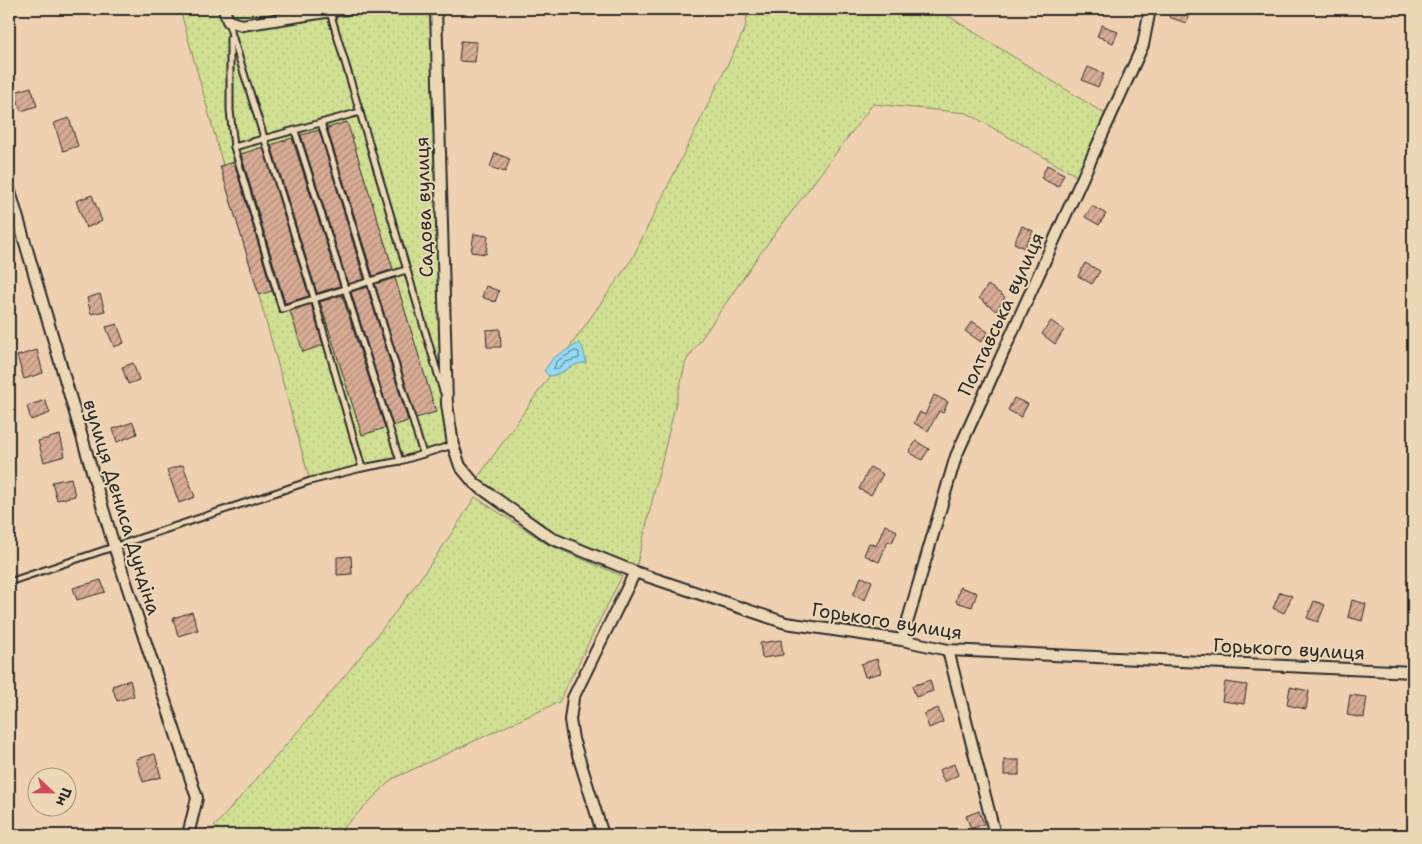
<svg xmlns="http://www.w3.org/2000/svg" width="1422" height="844" viewBox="0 0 1422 844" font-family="'Shantell Sans',sans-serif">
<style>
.grass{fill:url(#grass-dots);stroke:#7e855f}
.water{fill:#93daf5;stroke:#6994a4}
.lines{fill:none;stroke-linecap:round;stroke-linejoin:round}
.shore{stroke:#55717c;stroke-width:1}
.building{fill:url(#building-hatch);stroke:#2b2b2b}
.service-casing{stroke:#2b2b2b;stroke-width:9}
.minor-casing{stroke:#2b2b2b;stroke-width:14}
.service{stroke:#ecd8b6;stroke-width:5}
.minor{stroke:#ecd8b6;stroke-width:10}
.labels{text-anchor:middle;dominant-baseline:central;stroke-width:4;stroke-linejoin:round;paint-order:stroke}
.street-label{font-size:19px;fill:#2b2b2b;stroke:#ecd8b6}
</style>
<defs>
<pattern id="grass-dots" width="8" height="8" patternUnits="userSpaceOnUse" patternTransform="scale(1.25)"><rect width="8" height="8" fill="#d1df93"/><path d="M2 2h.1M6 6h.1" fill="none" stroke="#b4c07f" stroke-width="1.8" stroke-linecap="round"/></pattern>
<pattern id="building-hatch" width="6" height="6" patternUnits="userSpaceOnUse" patternTransform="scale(1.25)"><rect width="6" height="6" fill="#d9ac95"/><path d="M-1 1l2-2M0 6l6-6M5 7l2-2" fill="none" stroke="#b08c7a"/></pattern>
</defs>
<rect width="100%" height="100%" fill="#efd1b1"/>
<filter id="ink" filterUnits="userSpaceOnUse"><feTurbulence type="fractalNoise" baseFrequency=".02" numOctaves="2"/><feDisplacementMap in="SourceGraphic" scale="10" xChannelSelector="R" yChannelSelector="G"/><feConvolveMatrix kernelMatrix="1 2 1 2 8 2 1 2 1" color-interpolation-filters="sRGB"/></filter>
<g filter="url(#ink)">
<g class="grass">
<path d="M180,9h256l17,436 -53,16 -90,20z"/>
<path d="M748,9h189l173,108 -28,62 -115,-66 -94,-9 -114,151 -73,106 -51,211 -84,-34 -77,-55 158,-224 113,-230z"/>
<path d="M475,497l74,48 73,31 -63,126 -167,77 -56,56h-129c95,-108 192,-215 268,-338z"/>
</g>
<path class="water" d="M579,343l4,5 3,15c-15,-1 -23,13 -37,13l-5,-5 9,-13z"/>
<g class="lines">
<path class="shore" d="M575,351l4,1v6l-13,4 -9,7h-3l2,-7z"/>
</g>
<g class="building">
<path d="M1172,9l18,2 -4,12 -17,-6z"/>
<path d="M1102,25l16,7 -5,11 -16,-7z"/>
<path d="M461,41l16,1 -2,20 -16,-1z"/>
<path d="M1088,67l16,7 -6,13 -16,-7z"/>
<path d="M31,87l6,19 -16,5 -6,-19z"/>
<path d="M69,118l9,28 -15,5 -9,-28z"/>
<path d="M347,122l46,147 -20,7 -46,-148z"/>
<path d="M319,130l45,149 -16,5 -47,-149z"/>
<path d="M292,138l48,148 -23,7 -46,-148z"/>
<path d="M263,147l46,149 -24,7 -44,-149z"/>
<path d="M495,153l15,6 -5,13 -15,-5z"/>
<path d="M234,162l38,129 -13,4 -39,-129z"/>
<path d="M1047,165l17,9 -6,13 -17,-9z"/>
<path d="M92,195l10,26 -16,7 -10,-27z"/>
<path d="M1092,206l14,8 -7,11 -14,-8z"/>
<path d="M1022,226l11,5 -9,17 -10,-5z"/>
<path d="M474,234l14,2 -2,18 -15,-2z"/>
<path d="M1085,263l15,8 -8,13 -14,-8z"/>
<path d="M395,278l41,134 -20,6 -41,-134z"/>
<path d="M988,285l17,12 -9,14 -17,-13z"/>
<path d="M486,286l13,5 -4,11 -13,-5z"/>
<path d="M367,287l41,134 -15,5 -42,-134z"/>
<path d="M100,294l5,17 -14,3 -4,-16z"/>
<path d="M342,295l43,133 -23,7 -42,-133z"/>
<path d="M311,304l12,41 -20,7 -13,-41z"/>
<path d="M972,321l16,11 -7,10 -16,-11z"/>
<path d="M1051,321l13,9 -9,14 -13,-10z"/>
<path d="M117,324l7,19 -10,4 -8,-20z"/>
<path d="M500,329l1,18h-14l-1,-17z"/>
<path d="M37,350l6,23 -19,6 -7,-23z"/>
<path d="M133,363l6,17 -11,4 -6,-17z"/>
<path d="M934,395l14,7 -5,11 -4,-2 -11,20 -14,-8 6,-11 5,3z"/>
<path d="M1014,398l14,6 -7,13 -13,-7z"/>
<path d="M45,400l5,13 -19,7 -4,-14z"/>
<path d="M133,422l4,12 -20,8 -4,-13z"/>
<path d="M60,435l5,21 -21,6 -6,-21z"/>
<path d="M916,441l13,8 -7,11 -13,-8z"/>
<path d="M183,465l12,32 -16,6 -12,-33z"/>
<path d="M870,467l13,7 -12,21 -12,-6z"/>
<path d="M71,478l4,18 -18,4 -5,-18z"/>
<path d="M885,525l12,6 -5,12 -4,-2 -9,21 -15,-7 5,-12 7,3z"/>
<path d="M351,556l1,18 -15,1v-18z"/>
<path d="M861,577l11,4 -7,19 -12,-5z"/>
<path d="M101,580l4,12 -28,8 -4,-12z"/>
<path d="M960,587l17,6 -5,14 -16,-5z"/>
<path d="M1280,592l12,4 -8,17 -11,-5z"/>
<path d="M1352,600l14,4 -4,17 -14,-4z"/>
<path d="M1314,601l11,4 -7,17 -11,-4z"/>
<path d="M192,612l6,18 -20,6 -5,-18z"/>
<path d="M781,640l2,15 -21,3 -2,-15z"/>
<path d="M877,659l4,14 -16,4 -4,-13z"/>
<path d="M130,680l4,16 -17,5 -5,-15z"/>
<path d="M930,680l3,11 -17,6 -4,-11z"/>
<path d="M1225,682l22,3 -3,19 -22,-3z"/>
<path d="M1290,687l19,4 -3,18 -19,-4z"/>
<path d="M1350,695l17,2 -3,21 -17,-3z"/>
<path d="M938,708l5,14 -14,6 -5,-14z"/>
<path d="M155,754l6,23 -18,5 -7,-23z"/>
<rect x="1004" y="760" width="15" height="15"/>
<path d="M954,764l4,11 -14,7 -5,-12z"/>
<path d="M979,811l5,13 -13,5 -5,-13z"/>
</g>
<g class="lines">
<defs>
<g id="service">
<path d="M330,12l113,379"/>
<path d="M228,22l86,276 48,170 38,-7 53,-16"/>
<path d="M230,38v72l4,37 48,162 124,-39"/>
<path d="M321,123l102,331"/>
<path d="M295,131l105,330"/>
<path d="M234,147l126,-35"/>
<path d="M9,582l301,-101 52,-13"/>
</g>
<g id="minor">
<path d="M224,9l4,12 14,4 103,-16"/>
<path d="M436,9l11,395 6,41 7,21 14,17 77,55 84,34 151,51 116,17 46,10 465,22"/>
<path d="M9,188l105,358 83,252 -9,37"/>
<path d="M902,640l54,-184 187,-411 7,-36"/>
<path d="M948,650l47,185"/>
<path d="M603,835l-30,-96 -3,-19 3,-22 62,-126"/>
</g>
</defs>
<use href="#service" class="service-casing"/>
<use href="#minor" class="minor-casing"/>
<use href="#service" class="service"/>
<use href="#minor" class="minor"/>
</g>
</g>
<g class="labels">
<g class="street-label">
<text transform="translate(424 207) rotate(-92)">Садова вулиця</text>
<text transform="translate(1001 314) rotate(-65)">Полтавська вулиця</text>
<text transform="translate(122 507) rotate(73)">вулиця Дениса Дундіна</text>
<text transform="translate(887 621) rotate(9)">Горького вулиця</text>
<text transform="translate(1289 649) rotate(3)">Горького вулиця</text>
</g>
</g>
<rect width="1422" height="844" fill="none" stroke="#ecd8b6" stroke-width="30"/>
<rect x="15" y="15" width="1392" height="814" fill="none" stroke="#2b2b2b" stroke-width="2" filter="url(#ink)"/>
<g transform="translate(52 792) rotate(112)"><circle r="24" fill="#ecd8b6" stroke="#9f937e"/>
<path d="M0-4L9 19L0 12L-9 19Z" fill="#d1495b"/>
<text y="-8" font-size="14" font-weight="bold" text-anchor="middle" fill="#2b2b2b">Пн</text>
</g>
</svg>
